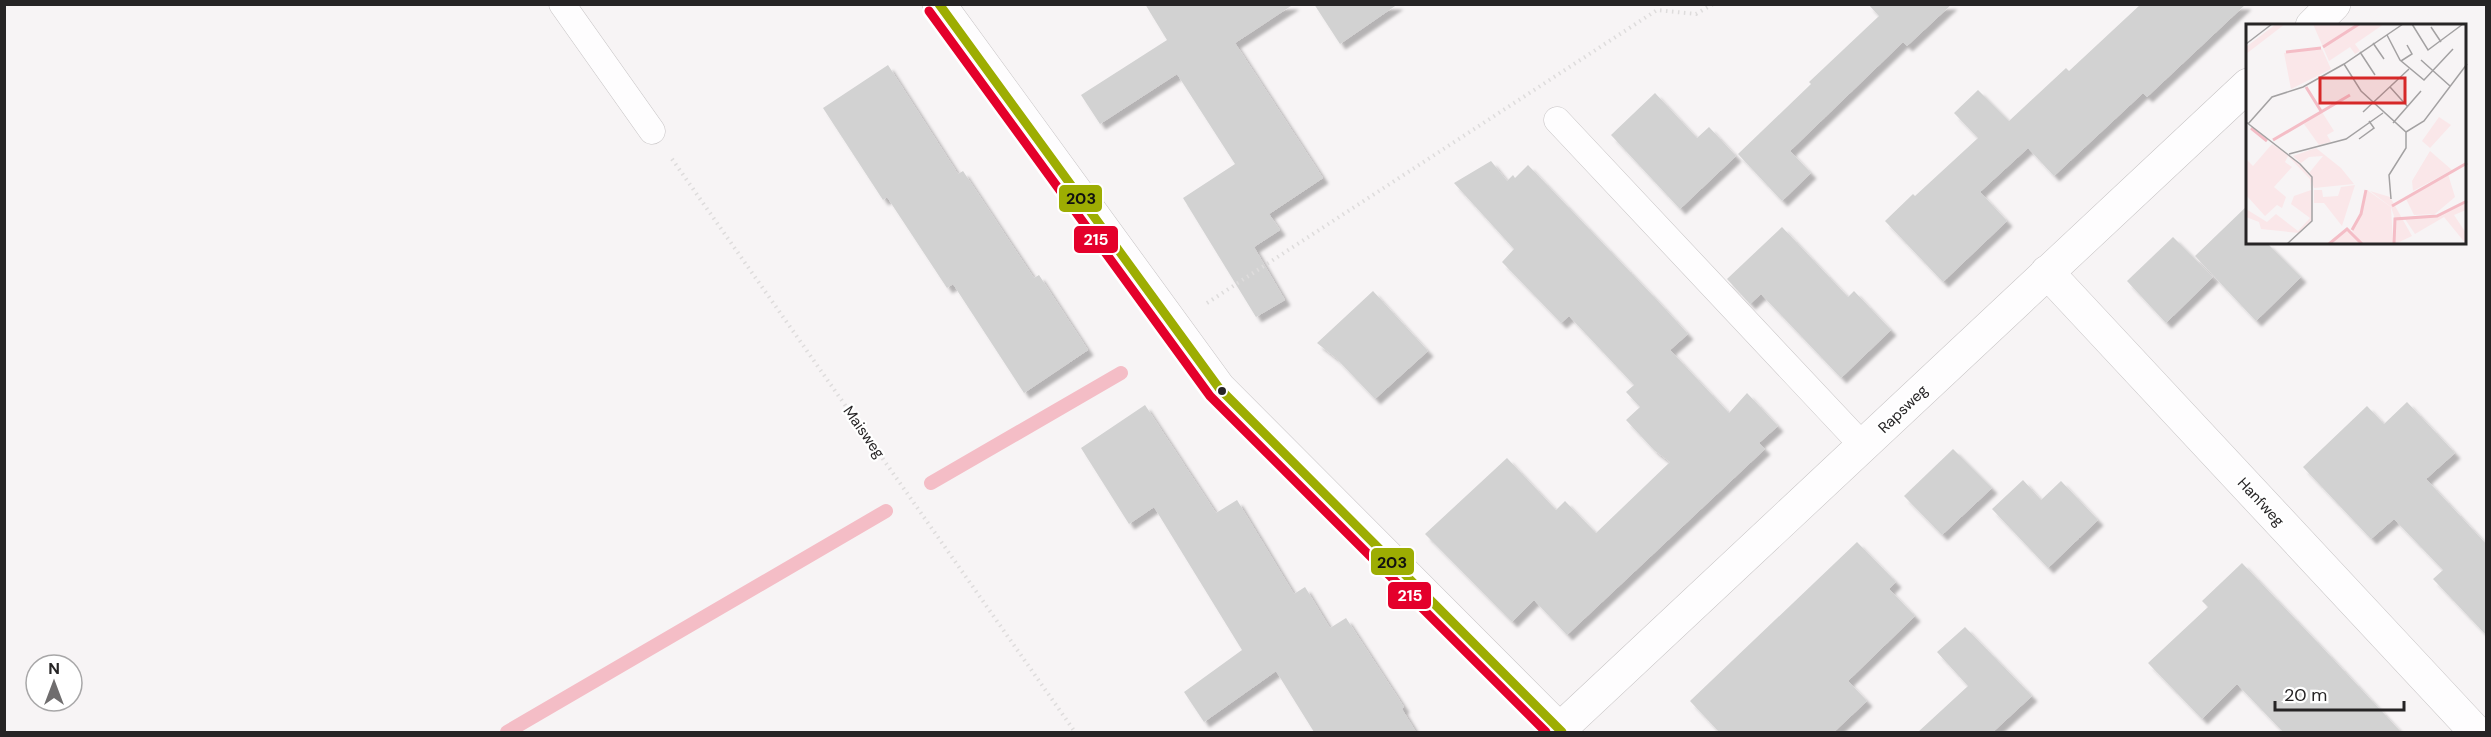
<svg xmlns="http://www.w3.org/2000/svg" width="2491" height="737" viewBox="0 0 2491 737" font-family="'DM Sans',sans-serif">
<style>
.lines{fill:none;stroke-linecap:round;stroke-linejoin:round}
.stream{stroke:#f4bdc6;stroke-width:14}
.building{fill:#d2d2d2;filter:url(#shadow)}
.service-casing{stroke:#c6c3c4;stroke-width:27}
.minor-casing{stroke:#c6c3c4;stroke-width:34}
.path{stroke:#dedcdc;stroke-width:4;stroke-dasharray:1.5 4.5;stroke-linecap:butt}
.service{stroke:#fefdfe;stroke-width:26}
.minor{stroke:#fefdfe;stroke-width:33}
.bus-1-casing{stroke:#fff;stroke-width:14}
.bus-2-casing{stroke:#fff;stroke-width:14}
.bus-1{stroke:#9dad02;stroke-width:9}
.bus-2{stroke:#e4002b;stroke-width:9}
.bus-dot{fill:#262425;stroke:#fff;stroke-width:2}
.labels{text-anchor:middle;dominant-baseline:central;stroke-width:4.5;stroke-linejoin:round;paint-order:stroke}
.street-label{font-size:15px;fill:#262425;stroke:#fff}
.inset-river{fill:none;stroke:#f4bdc6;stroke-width:3}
.inset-road{fill:none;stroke:#a3a1a2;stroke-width:1.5}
.view{fill:#d62828;fill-opacity:0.15;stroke:#d62828;stroke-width:3}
.inset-edge{fill:none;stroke:#262425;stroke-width:3}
.line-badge{stroke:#fff;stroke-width:2}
.badge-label{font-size:16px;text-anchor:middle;font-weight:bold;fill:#fff}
.pale-badge-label{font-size:16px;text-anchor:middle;font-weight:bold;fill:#111}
</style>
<defs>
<filter id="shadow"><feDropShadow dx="5.5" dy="5.5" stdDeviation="1.5" flood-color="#0004"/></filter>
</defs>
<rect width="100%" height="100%" fill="#f7f4f5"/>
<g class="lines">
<g class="stream">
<path d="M931,483l190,-110"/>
<path d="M507,732l379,-221"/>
</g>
</g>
<g class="building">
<path d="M1145,4h149l-59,39 88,135 -54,36 11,16 -26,17 31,53 -29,17 -73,-119 52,-34 -58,-90 -77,50 -19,-29 86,-55z"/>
<path d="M1314,4h84l-58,40z"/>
<path d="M1868,4h84l-45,42 -4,-4 -113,109 21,22 -29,28 -44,-47 73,-70 -2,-2 70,-66z"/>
<path d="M2141,4h105l-99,93 -4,-4 -89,83 -26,-28 -48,44 27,29 -64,61 -58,-61 28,-27 2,2 63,-58 -24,-25 24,-23 31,31 57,-53 3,3z"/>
<path d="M888,65l70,109 5,-3 71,107 5,-3 49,75 -64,43 -71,-109 -6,4 -60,-91 -4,3 -60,-92z"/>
<path d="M1655,93l42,45 12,-11 27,29 -56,53 -69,-74z"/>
<path d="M1491,161l16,20 6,-6 2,3 13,-13 128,134 32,35 -18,16 59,63 18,-20 31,33 -19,17 6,6 -198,186 -33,-35 -22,22 -87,-88 82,-76 49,52 9,-9 31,32 74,-71 -16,-12 -28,-30 14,-13 -14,-15 8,-7 -65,-69 -8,7 -59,-61 12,-13 -60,-66z"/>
<path d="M2248,205v38h19l34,34 -45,44 -61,-65z"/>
<path d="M1782,227l66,70 6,-6 37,39 -50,48 -80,-84 -11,10 -23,-25z"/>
<path d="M2173,237l40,40 -47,46 -39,-42z"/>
<path d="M1373,291l55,60 -53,48 -39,-41 -19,-15z"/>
<path d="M2407,402l48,51 -29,26 61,66v91l-54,-57 10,-9 -49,-51 -23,20 -68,-72 64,-61 17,18z"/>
<path d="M1145,405l71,108 21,-13 57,94 11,-7 25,41 16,-10 58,89 -2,2 14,23h-102l-38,-61 -72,51 -20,-30 58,-42 -88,-143 -25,17 -48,-76z"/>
<path d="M1953,449l39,39 -50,47 -38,-39z"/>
<path d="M2023,480l18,20 20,-19 37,39 -50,48 -56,-59z"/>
<path d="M1857,542l39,40 -7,7 26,27 -67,65 19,20 -33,31h-115l-29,-31z"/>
<path d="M2242,563l77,81 82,88h-118l-46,-48 -35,35 -54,-56 60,-56 -6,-6z"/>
<path d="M1965,627l67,69 -39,36h-75l50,-46 -31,-34z"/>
</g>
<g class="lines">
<defs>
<g id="service">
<path d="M562,4l90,127"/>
<path d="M1557,120l307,327"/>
</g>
<g id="minor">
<path d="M939,4l280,384 343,344"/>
<path d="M2312,26l22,-22"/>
<path d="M2047,272l429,460"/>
<path d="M1557,732l691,-647"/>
</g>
</defs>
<use href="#service" class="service-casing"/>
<use href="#minor" class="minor-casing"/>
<g class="path">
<path d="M672,159l403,573"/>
<path d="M1207,303l450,-293 39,4 17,-10"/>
</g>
<use href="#service" class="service"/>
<use href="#minor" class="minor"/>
<defs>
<path id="bus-1" d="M939,4l280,384 343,344"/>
<path id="bus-2" d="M929,11l281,385 336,336"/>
</defs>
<use href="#bus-1" class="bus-1-casing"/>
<use href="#bus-2" class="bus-2-casing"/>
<use href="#bus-1" class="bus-1"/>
<use href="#bus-2" class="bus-2"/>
</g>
<circle class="bus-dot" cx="1222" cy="391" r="5"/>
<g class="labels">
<g class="street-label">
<text transform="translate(1903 409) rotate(-44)">Rapsweg</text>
<text transform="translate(864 432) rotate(55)">Maisweg</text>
<text transform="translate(2261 502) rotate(47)">Hanfweg</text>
</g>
</g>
<g transform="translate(2246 24)">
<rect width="220" height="220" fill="#f7f4f5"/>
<path d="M67,0l46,1 25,-1 -29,20 5,7 -5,3 -5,-7 -21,14zM76,25l9,20 -40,20 -7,-36zM76,88l12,19 -7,4 4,7 -12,3 -15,-21zM193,93l12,8 -21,23 -8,-7zM70,124l25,20 13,16 -40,4 -5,-15 14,-17 -14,1 -8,6 -8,-7zM184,127l22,19 -39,21 -1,-10zM202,150l7,23 -20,17 -21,1 -9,-18zM109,161l-13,41 -18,-23h-10v-13h8l1,7 15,-1 3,-9zM121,166l24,17 2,37h-31l-10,-13 10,-17zM220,178v8l-12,5 12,18v11l-22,-27 -29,17 -10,-15 31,-2zM103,206l12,14h-32l17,-14z" fill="#fae7e9"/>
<path d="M30,0h9l-39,30v-7zM26,120l16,10 12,10 11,14 1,43 -13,12 -38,-4 -2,-7 -13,-5v-8l21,13 9,-8 22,17 12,-13 -19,-14 3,-8 17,-6 -1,-11 -22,-23 -3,6 7,5 -18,20 12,10 -4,11 -5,-3 -12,11 -19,-21v-36l7,7zM124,167l20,6 22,39 -17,8 1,-22 -5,-15z" fill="#fae7e9"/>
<path class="inset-river" d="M77,23l36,-23M40,28l35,-4M60,63l15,24M5,104l16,13M27,116l77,-45M146,182l75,-43M106,206l9,-16 5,-24M83,220l18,-15 15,15M148,220l1,-25 42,-3 30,-15"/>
<path class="inset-road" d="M166,0l16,26 35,-26M185,3l10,15M141,11l13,25 24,20 29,-31M127,19l11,16M0,20l26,-20M114,28l15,23M175,36l29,26M155,37l11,-7 -5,-9M98,40l17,27 45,41 18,-11 43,-57M144,63l18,20M117,88l46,-43M0,98l54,42 12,13v44l-25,23M147,99l28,-32M2,100l24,-27 31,-10 41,-23 59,-40M113,115l15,-11 -5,-7M43,130l57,-15 37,-26M145,175l-2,-24 17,-27v-16"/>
<path class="view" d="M74,54h85v25h-85z"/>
<rect width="220" height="220" class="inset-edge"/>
</g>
<g class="line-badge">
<rect x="1058" y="184" width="45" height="29" rx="6" fill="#9dad02"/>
<rect x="1073" y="225" width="46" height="29" rx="6" fill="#e4002b"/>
<rect x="1370" y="547" width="45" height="29" rx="6" fill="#9dad02"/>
<rect x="1387" y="581" width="45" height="29" rx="6" fill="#e4002b"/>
</g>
<g class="badge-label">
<text x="1096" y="245">215</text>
<text x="1410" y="601">215</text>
</g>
<g class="pale-badge-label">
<text x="1081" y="204">203</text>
<text x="1392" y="568">203</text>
</g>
<rect width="2491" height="737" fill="none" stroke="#262425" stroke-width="12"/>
<g transform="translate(54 683)"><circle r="28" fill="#ffffff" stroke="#a8a7a8" stroke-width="1.5"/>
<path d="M0-4.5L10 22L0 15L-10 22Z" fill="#6f6d6e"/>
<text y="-9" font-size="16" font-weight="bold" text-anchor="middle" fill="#262425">N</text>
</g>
<path d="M2275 701v9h129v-9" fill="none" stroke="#262425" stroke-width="3"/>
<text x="2284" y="701" font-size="18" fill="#262425" stroke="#ffffff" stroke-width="4.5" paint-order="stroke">20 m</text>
</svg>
